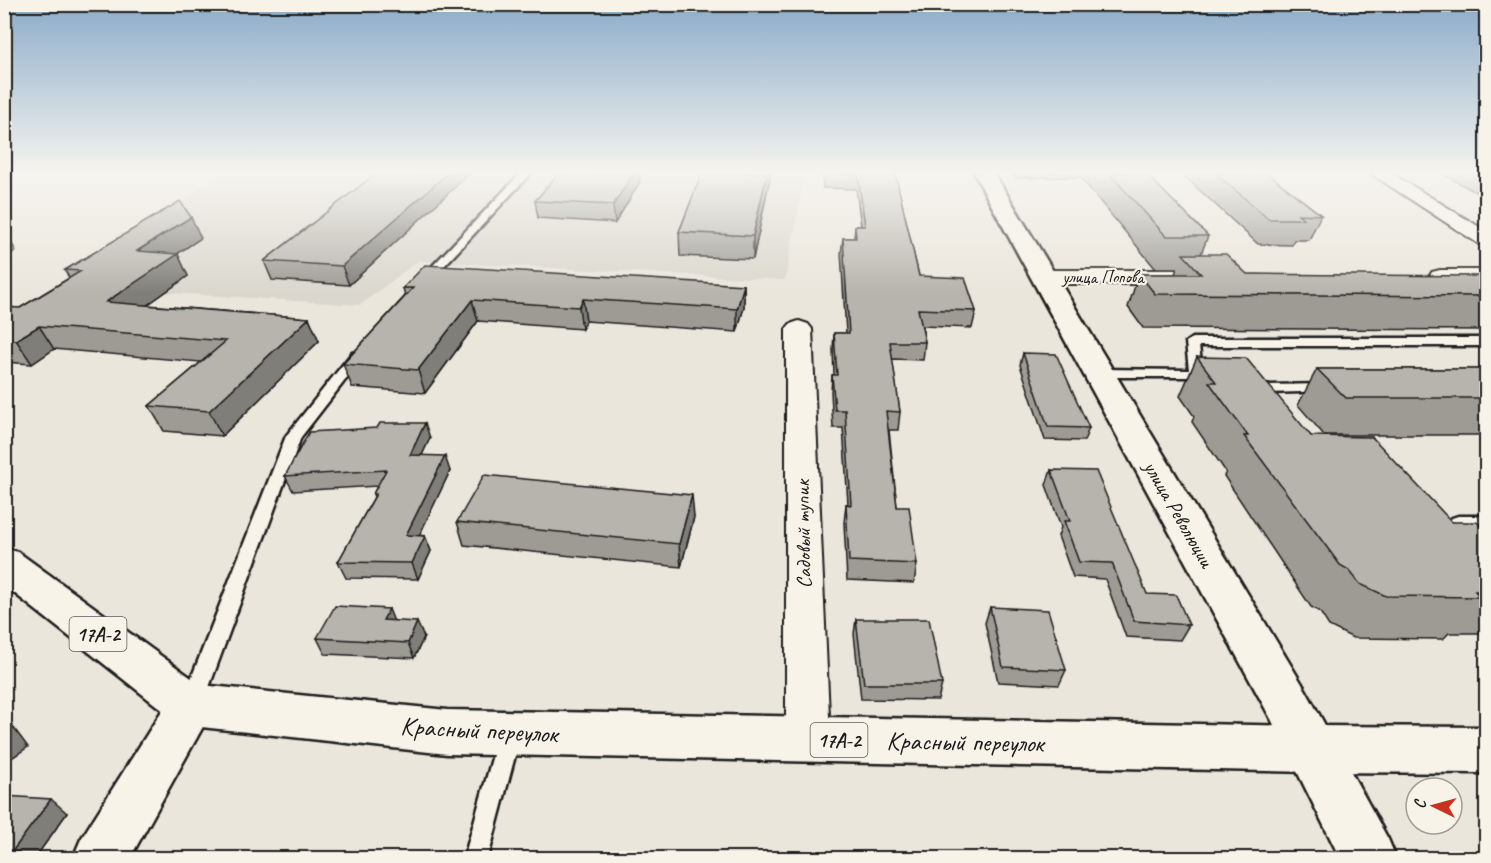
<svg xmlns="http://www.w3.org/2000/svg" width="1491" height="863" viewBox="0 0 1491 863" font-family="Caveat,sans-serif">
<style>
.built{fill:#dad7ce}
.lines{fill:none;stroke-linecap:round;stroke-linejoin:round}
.service-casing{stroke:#1c1c1c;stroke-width:5}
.minor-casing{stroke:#1c1c1c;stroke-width:4}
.tertiary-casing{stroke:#1c1c1c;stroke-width:5}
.secondary-casing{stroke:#1c1c1c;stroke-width:5}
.primary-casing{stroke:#1c1c1c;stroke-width:5}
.service{fill:#f7f3e8;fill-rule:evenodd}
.minor{fill:#f7f3e8;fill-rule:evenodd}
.tertiary{fill:#f7f3e8;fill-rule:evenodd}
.secondary{fill:#f7f3e8;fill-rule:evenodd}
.primary{fill:#f7f3e8;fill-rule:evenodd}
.wall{fill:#9d9b94;stroke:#1c1c1c;stroke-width:1.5}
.shaded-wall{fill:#7f7e78;stroke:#1c1c1c;stroke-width:1.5}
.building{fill:#b6b4ac;stroke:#1c1c1c;stroke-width:1.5}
.labels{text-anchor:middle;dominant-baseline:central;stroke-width:4.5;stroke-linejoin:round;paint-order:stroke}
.far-street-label{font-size:18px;fill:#1c1c1c;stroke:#f7f3e8}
.shield{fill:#f7f3e8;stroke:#5e5c59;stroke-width:1.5}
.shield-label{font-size:20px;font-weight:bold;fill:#1c1c1c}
.street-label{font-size:21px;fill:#1c1c1c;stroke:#f7f3e8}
.near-street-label{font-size:26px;fill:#1c1c1c;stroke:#f7f3e8}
</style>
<rect width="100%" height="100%" fill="#eae6dc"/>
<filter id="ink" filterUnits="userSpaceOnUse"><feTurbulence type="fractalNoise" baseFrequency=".0167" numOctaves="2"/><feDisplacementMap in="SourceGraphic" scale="12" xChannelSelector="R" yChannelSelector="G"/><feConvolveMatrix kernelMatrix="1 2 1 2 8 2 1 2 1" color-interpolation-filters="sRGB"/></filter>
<g filter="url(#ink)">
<path class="built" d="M221,173h584l-20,107 -367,-19 -58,44 -298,-19z"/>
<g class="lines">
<defs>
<g id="service">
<path d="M521,173h10l-102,109h-8v-4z"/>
<path d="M1192,338h294v8h-287l3,24 13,1 2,3 -2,3h-116l-7,-4 7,-4 90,1 -3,-28z"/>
<path d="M357,352l7,4 -63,81 -100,272 -8,2 -8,-2 -3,-7 104,-266 66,-83z"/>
<path d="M1328,384l5,1 2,3 -2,3 -65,2 -7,-4 7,-4z"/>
<path d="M1458,516h28v12l-34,-2 -3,-4 3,-4z"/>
<path d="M509,727l8,3 3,7 -32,121h-24l34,-121 3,-7z"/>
</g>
<g id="minor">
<path d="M1370,173h21l95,58v15l-7,-2z"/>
<path d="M1044,270h135l8,2 3,5 -3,5 -8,2h-135l-8,-2 -3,-5 3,-5z"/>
<path d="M1440,270h46v14l-54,-2 -3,-5 3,-5z"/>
<path d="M799,321l9,3 4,5 18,410 -6,14 -16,6 -16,-6 -6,-14v-410l4,-5z"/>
</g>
<path id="tertiary" d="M974,173h20l311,516 83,150 8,19h-56l-69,-139z"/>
<path id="secondary" d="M192,684l17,6 6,15 -85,153h-57l8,-19 94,-149z"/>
<path id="primary" d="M4,548l14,4 183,133 246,25 865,16 174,1v46l-174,-1 -865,-18 -255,-28 -17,-6 -171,-135z"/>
</defs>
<use href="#service" class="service-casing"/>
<use href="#minor" class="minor-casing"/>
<use href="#tertiary" class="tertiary-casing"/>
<use href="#secondary" class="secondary-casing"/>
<use href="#primary" class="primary-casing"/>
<use href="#service" class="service"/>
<use href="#minor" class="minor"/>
<use href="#tertiary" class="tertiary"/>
<use href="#secondary" class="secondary"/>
<use href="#primary" class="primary"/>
</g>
<g class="wall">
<path d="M377,173h93l-121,112 -77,-5 -8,-19z"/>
<path d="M559,173h81v9l-25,41 -77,-5 -3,-17z"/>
<path d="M702,173h69l-18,86 -73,-3 -1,-24z"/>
<path d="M822,173h73l24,103 57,35 -4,17 -50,-2 3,16 -2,18 -31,-1 8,53 -2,18h-9l8,77 20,57 -3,19 -67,-3 -3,-57 2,-19h2l-5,-76h-10l-2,-36 1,-17h2l-1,-25 1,-17h12l-5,-80 2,-15h11l1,-12h6l-5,-37 -33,-1z"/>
<path d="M1012,173h133l63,63 -7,18 46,20 239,8v46l-1,2 -342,-2 -15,-21 11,-33h36l2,-6h-22l-75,-91 -64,1z"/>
<path d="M1181,173h86l54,42 -12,25h-15l-2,5 -34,-1z"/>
<path d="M1441,173h45v25z"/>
<path d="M201,238l-24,16 11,22 -41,29 162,13 10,23 -97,95 -58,-5 -15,-25 52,-44 -147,-13 -22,15 -28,-2v-55l16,1 49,-30 -4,-8z"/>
<path d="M744,285v22l-7,25 -151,-11 -4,8 -104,-8 -53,72 -73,-6 -9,-23 62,-68 -2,-8z"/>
<path d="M1023,353l66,75 -5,13 -39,-1 -25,-75z"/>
<path d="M1197,357l114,79 141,86 34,9v102h-37l-6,6 -90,-1 -24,-12 -9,-14 -9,-5 -87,-131 2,-4 -34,-50 2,-6 -14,-20z"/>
<path d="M1317,369h169v66h-162l-26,-30z"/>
<path d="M430,438l-8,17 28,16 -31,64 6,1 6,15 -13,28 -72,-1 -8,-16 36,-65 -1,-3 4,-8 -84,5 -8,-15z"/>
<path d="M1051,470l96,124 42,31 -9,15 -54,-3 -21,-58 -32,-2 -15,-41 3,-9 -15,-42z"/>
<path d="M694,517l-13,50 -217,-22 -7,-23z"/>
<path d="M990,607l76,63 -7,15 -61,-3 -13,-59z"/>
<path d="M856,619l86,65 -4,16 -77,-1 -7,-65z"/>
<path d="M394,621l30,16 -10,21 -89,-4 -8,-16z"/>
<path d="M4,796l63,17 -32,45h-31z"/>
</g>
<g class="shaded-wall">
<path d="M448,173h22l-121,112 -7,-19z"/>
<path d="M634,173h6v9l-25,41 -2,-18z"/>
<path d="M767,173h4l-18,86v-23z"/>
<path d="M191,217l10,21 -53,35 -11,-22z"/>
<path d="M5,232l11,19 -12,6v-24z"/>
<path d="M178,254l10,22 -69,49 -13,-23z"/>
<path d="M744,285v22l-7,25v-23z"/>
<path d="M583,299l3,22 -4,8 -3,-22z"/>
<path d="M472,300l6,21 -53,72 -7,-23z"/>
<path d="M309,318l10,23 -97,95 -13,-25z"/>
<path d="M39,326l15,23 -22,15 -16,-24z"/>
<path d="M425,423l5,15 -15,32 -5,-15z"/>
<path d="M445,456l5,15 -38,80 -6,-16z"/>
<path d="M692,495l2,22 -13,50 -2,-23z"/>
<path d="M425,536l6,15 -13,28 -6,-16z"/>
<path d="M389,609l6,15 -12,-4z"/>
<path d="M417,622l7,15 -10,21 -6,-15z"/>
<path d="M4,715l24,32 -24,16z"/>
<path d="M51,799l16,14 -32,45h-17l-7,-5z"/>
</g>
<g class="building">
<path d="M377,173h71l-106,93 -78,-5z"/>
<path d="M559,173h75l-21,32 -78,-4z"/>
<path d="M702,173h65l-14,63 -74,-4z"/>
<path d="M824,173h71l24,103 46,2 11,33 -58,-2 7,33h-35l10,70 -14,-1 11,96h12l8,57 -68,-3 -3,-57 5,1 -6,-95h-10l-3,-35h5l-3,-42h15l-6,-95h13l-1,-12h10l-7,-51 -34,-1z"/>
<path d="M1109,173h36l63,63h-42z"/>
<path d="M1215,173h52l54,42 -23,-1 6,5h-35z"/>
<path d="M180,201l11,16 -54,34 41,3 -72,48 203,16 -100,93 -60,-5 77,-65 -187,-15 -23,14 -12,-1v-32l16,1 61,-37 -16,-1z"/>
<path d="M1183,254h43l21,20 231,2 8,6v14l-331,-2 -16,-20h62z"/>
<path d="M425,265l319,20 -7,24 -154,-10 -4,8 -107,-7 -54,70 -75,-6 70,-76h-10z"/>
<path d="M1023,353l33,1 33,74 -41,-1z"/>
<path d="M1197,357l49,1 65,78 61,1 80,85h25l9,9v60h-11l5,6 -94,-1 -26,-12 -11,-14 -9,-5 -96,-129h4l-39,-54h7z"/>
<path d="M1317,369h169v29h-140z"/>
<path d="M380,423h45l-15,32 35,1 -39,79 19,1 -13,27 -74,-1 38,-68h-3l13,-24 -101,6 24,-44 68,-4z"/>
<path d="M1051,470l45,1 51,123 29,1 13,30 -55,-4 -22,-58 -33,-1 -15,-41h6z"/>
<path d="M484,475l208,20 -13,49 -222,-22z"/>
<path d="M335,606l54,3 -6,11 34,2 -9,21 -91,-5z"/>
<path d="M990,607l58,3 18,60 -63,-3z"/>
<path d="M856,619h73l13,65h-78z"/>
<path d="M4,796l47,3 -40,54h-7z"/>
</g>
</g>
<linearGradient id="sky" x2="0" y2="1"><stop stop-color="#8cacc9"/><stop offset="0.59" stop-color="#f6f4ef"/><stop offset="1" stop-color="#f6f4ef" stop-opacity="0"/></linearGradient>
<rect width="1491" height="293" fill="url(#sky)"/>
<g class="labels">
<g class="far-street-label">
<text x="1103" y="277">улица Попова</text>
</g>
<g class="shield">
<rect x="69.5" y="617" width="57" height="34" rx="4.5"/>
<rect x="810.5" y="723" width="57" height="34" rx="4.5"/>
</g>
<g class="shield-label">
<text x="98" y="634">17А-2</text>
<text x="839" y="740">17А-2</text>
</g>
<g class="street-label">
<text transform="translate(1179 514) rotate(60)">улица Революции</text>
<text transform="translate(803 534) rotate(-91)">Садовый тупик</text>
</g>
<g class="near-street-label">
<text transform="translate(479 730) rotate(3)">Красный переулок</text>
<text transform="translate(965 742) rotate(1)">Красный переулок</text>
</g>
</g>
<rect width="1491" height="863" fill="none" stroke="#f7f3e8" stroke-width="24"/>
<rect x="12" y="12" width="1467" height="839" fill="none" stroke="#1c1c1c" stroke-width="2" filter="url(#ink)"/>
<g transform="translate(1434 806) rotate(275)"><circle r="28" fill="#f7f3e8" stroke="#9f9d96" stroke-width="1.5"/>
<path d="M0-4.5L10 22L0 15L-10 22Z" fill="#c8321e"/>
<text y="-9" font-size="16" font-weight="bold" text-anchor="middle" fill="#1c1c1c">С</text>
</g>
</svg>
